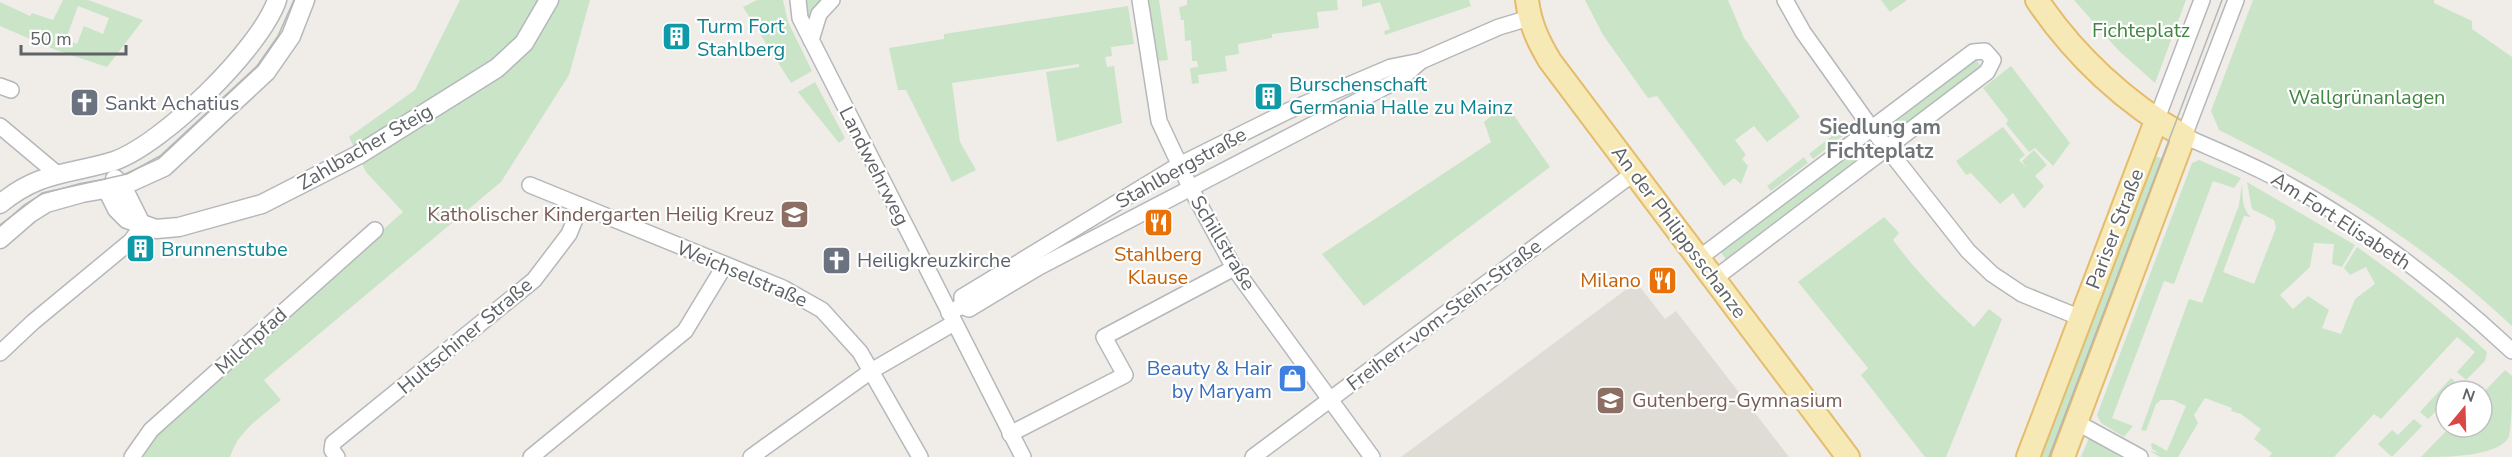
<svg xmlns="http://www.w3.org/2000/svg" width="2512" height="457" viewBox="0 0 2512 457" font-family="'Nunito Sans',sans-serif">
<style>
.education{fill:#dfdcd6}
.green{fill:#c9e4c7;fill-rule:evenodd}
.lines{fill:none;stroke-linecap:round;stroke-linejoin:round}
.minor-casing{stroke:#b5b8bb;stroke-width:18}
.tertiary-casing{stroke:#b5b8bb;stroke-width:21}
.primary-casing{stroke:#e4bc6c;stroke-width:26}
.minor{stroke:#fff;stroke-width:15}
.tertiary{stroke:#fff;stroke-width:18}
.primary{stroke:#f7e9b5;stroke-width:22}
.tram{stroke:#b5b6b6;stroke-width:1.5}
.labels{text-anchor:middle;dominant-baseline:central;stroke-width:4.5;stroke-linejoin:round;paint-order:stroke}
.culture-label{font-size:20px;fill:#0d838f;stroke:#fff;text-anchor:start}
.park-label{font-size:20px;fill:#408540;stroke:#fff}
.worship-label{font-size:20px;fill:#5b616d;stroke:#fff;text-anchor:start}
.street-label{font-size:20px;fill:#5f6366;stroke:#fff}
.education-label{font-size:20px;fill:#785e54;stroke:#fff;text-anchor:end}
.food-label{font-size:20px;fill:#c56008;stroke:#fff}
.shop-label{font-size:20px;fill:#366cbe;stroke:#fff;text-anchor:end}
.neighbourhood-label{font-size:21px;font-weight:bold;fill:#707578;stroke:#fff}
</style>
<rect width="100%" height="100%" fill="#f0ede8"/>
<path class="education" d="M1636,282l29,37 11,-8 113,146h-388z"/>
<g class="green">
<path d="M63,0h25l55,20 -36,47 -51,-17 -56,-24v-24l30,14 2,-3 21,7zM78,6l31,12 -6,16 -19,-8 -7,18 -11,-5z"/>
<path d="M460,0h130l-21,75 -68,107 -237,198 17,20c-20,17 -43,31 -51,57h-93l17,-25 249,-220 -37,-40 -17,-35 66,-47z"/>
<path d="M757,0h26l5,22 24,49 -21,12 -48,-76z"/>
<path d="M805,0h16l-12,18z"/>
<path d="M1149,0h10l9,60 -10,1z"/>
<path d="M1187,0h150l1,10 -21,2 2,16 -47,6v4l-34,6 1,10 -14,2 2,15 -29,4 1,8 -7,1 -2,-16 8,-1 -1,-6h-5l-1,-21 -6,1 -1,-21h-3l-2,-13 8,-2z"/>
<path d="M1362,0h107l2,6 -86,29 -1,-4 6,-2 -10,-27 -18,5z"/>
<path d="M1585,0h143l16,38 56,79 -33,25 -13,-16 -19,14 11,15 -4,4 6,7 -7,18 -7,-6 -10,8 -67,-90 -9,2 -45,-63z"/>
<path d="M1881,0h26l-17,12z"/>
<path d="M2074,0h112l-31,83 -37,-33z"/>
<path d="M2253,0h181v3l38,18v8l40,28v269c-87,-82 -186,-143 -293,-196l-8,-19z"/>
<path d="M1128,6l6,38 -23,3 1,9 -7,1 2,10 7,-1 8,57 -65,19 -11,-70 33,-5v-3l-127,19 8,59 16,28 -24,12 -46,-92h-8l-9,-42 55,-9v-5z"/>
<path d="M1973,56l11,14 -87,67 -10,-14z"/>
<path d="M2011,66l59,77 -17,23 -18,-18 -6,4 -23,-28 2,-4 -25,-32z"/>
<path d="M815,82l30,56 -6,5 -41,-51z"/>
<path d="M1506,104l44,63 -186,139 -42,-52 169,-112 -7,-20z"/>
<path d="M1846,125l4,5 -37,29 -4,-5z"/>
<path d="M2003,127l22,28 -6,5 8,8 -5,-7 12,-11 13,15 -12,11 9,10 -20,23 -11,-16 -13,11 -29,-31 -5,2 -10,-14z"/>
<path d="M1863,140l11,12 -145,111 -11,-14z"/>
<path d="M2152,155l14,5 -110,297h-21z"/>
<path d="M1804,157l4,6 -37,28 -4,-5z"/>
<path d="M2199,160l42,18 -7,10 -21,-7 -39,103 -10,-3 -52,137 21,8 -9,11 -23,-14 -4,-8 95,-252z"/>
<path d="M2247,182l108,63 -13,22 -10,-3 2,-20 -20,-1 -4,24 -30,28 13,14 15,-13 21,14 -7,18 19,6 14,-35 20,-15 -9,-17 -16,8 -6,-7 13,-21c46,32 89,67 130,105l-2,9 -19,19 -9,-8 18,-20 -18,-15 -76,82 -7,-5 -40,43h-65l3,-4 -18,-14 7,-10 -20,-15 -10,-3 1,-3 -27,-10 -11,17 4,8 -20,34h-18l-10,-6 9,2 -7,-4 -1,-5 2,-1 14,8 19,-45 -13,-6h-12l-5,4 -10,27 -5,-1 48,-131 13,4 37,-98 3,-22c1,12 -1,25 9,34l-7,-1 -21,56 31,12 22,-56 -2,-8 -22,-11z"/>
<path d="M1884,217l15,16 -6,7c24,33 52,60 81,87l15,-18 13,10 -56,138h-21l-64,-82 7,-7 -70,-86z"/>
<path d="M2505,370l7,6c0,19 0,44 -3,61 -11,20 -64,20 -88,20l29,-30h32v-33z"/>
<path d="M2451,378l9,8 -5,5h-9v10l-18,18 -8,-7z"/>
<path d="M2414,419l8,7 -30,31 -14,-13 14,-14 6,5z"/>
<path d="M2089,438l36,19h-44z"/>
</g>
<g class="lines">
<defs>
<g id="minor">
<path d="M798,0l2,18 223,439"/>
<path d="M1140,0l19,121 31,66 44,81 138,189"/>
<path d="M1785,0l18,32 69,97 96,122 24,23 30,20 59,24"/>
<path d="M2236,0l-52,136c29,13 59,25 88,40 89,46 167,107 240,175"/>
<path d="M811,40l8,-26 13,-14"/>
<path d="M0,86l11,4"/>
<path d="M2156,121l46,-121"/>
<path d="M0,126l56,47"/>
<path d="M530,185l253,103 39,22 38,42 60,105"/>
<path d="M1698,259l275,-207 12,-1 8,9 -6,12 -273,207"/>
<path d="M962,306v-9l217,-132 109,-54 103,-44 30,-6 78,-34 30,-9"/>
<path d="M949,313l13,-7 7,3 70,-42 363,-189 19,-17"/>
<path d="M0,353l33,-31 98,-81 11,-15"/>
<path d="M2076,422l64,35"/>
<path d="M1010,434l115,-59 -21,-38 130,-69"/>
<path d="M132,457l19,-27 224,-200"/>
<path d="M337,457l-5,-7 1,-7 201,-163 35,-46 11,-27"/>
<path d="M531,457l154,-126 40,-66"/>
<path d="M751,457l120,-86 83,-48"/>
<path d="M1253,457l381,-284"/>
</g>
<g id="tertiary">
<path d="M115,179l7,7 20,40"/>
<path d="M107,189l10,20 10,10 29,10 23,-2 83,-23 96,-49 139,-87 27,-25 25,-43"/>
<path d="M0,204c40,-33 68,-29 114,-43 49,-17 146,-112 163,-161"/>
<path d="M0,239l30,-26 16,-10 36,-10 40,-7 42,-19 102,-95 25,-36 14,-36"/>
</g>
<g id="primary">
<path d="M1527,0c3,24 11,41 23,61l298,396"/>
<path d="M2037,0c37,55 89,104 147,136l-121,321"/>
<path d="M2028,457l128,-336"/>
</g>
</defs>
<use href="#minor" class="minor-casing"/>
<use href="#tertiary" class="tertiary-casing"/>
<use href="#primary" class="primary-casing"/>
<use href="#minor" class="minor"/>
<use href="#tertiary" class="tertiary"/>
<use href="#primary" class="primary"/>
<g class="tram">
<path d="M0,225l42,-32 85,-19 33,-18 97,-90 21,-30 16,-36"/>
<path d="M2049,457l173,-457"/>
</g>
</g>
<defs>
<symbol id="building-square" viewBox="-11 -11 22 22"><rect x="-9" y="-9" width="18" height="18" rx="4" fill="#0f9aa8" stroke="#fff"/><path d="M-4-6H4V6H1V3H-1V6H-4ZM-2.5-4.3h1.7v1.8h-1.7ZM.8-4.3h1.7v1.8H.8ZM-2.5-1h1.7V.8h-1.7ZM.8-1h1.7V.8H.8Z" fill="#fff"/></symbol>
<symbol id="church-square" viewBox="-11 -11 22 22"><rect x="-9" y="-9" width="18" height="18" rx="4" fill="#6b7280" stroke="#fff"/><path d="M-1.2-6h2.4v3.5h3.3v2.4h-3.3V6h-2.4V-.1h-3.3v-2.4h3.3Z" fill="#fff"/></symbol>
<symbol id="school-square" viewBox="-11 -11 22 22"><rect x="-9" y="-9" width="18" height="18" rx="4" fill="#8d6e63" stroke="#fff"/><path d="M0-5L7-2L0 1L-7-2ZM-4 1L0 2.5L4 1V4Q0 6-4 4Z" fill="#fff"/></symbol>
<symbol id="restaurant-square" viewBox="-11 -11 22 22"><rect x="-9" y="-9" width="18" height="18" rx="4" fill="#e8710a" stroke="#fff"/><path d="M-5-6h1v4h1v-4h1v4h1v-4h1v5L-1.5 .5V6h-2V.5L-5-1ZM5-6V6H3V1.5H1.5Q1.5-4 5-6Z" fill="#fff"/></symbol>
<symbol id="shop-square" viewBox="-11 -11 22 22"><rect x="-9" y="-9" width="18" height="18" rx="4" fill="#3f7fe0" stroke="#fff"/><path d="M-5-2.5h2.3a2.7 3.5 0 0 1 5.4 0H5L5.5 6h-11ZM-1.5-2.5h3a1.5 2.3 0 0 0-3 0Z" fill="#fff"/></symbol>
</defs>
<g fill-rule="evenodd">
<use href="#building-square" x="660" y="20" width="33" height="33"/>
<use href="#building-square" x="1252" y="80" width="33" height="33"/>
<use href="#church-square" x="68" y="86" width="33" height="33"/>
<use href="#school-square" x="778" y="198" width="33" height="33"/>
<use href="#restaurant-square" x="1142" y="206" width="33" height="33"/>
<use href="#building-square" x="124" y="232" width="33" height="33"/>
<use href="#church-square" x="820" y="244" width="33" height="33"/>
<use href="#restaurant-square" x="1646" y="264" width="33" height="33"/>
<use href="#shop-square" x="1276" y="362" width="33" height="33"/>
<use href="#school-square" x="1594" y="384" width="33" height="33"/>
</g>
<g class="labels">
<g class="culture-label">
<text x="697" y="26">Turm Fort<tspan x="697" dy="23">Stahlberg</tspan></text>
<text x="1289" y="84">Burschenschaft<tspan x="1289" dy="23">Germania Halle zu Mainz</tspan></text>
<text x="161" y="249">Brunnenstube</text>
</g>
<g class="park-label">
<text x="2141" y="30">Fichteplatz</text>
<text x="2367" y="97">Wallgrünanlagen</text>
</g>
<g class="worship-label">
<text x="105" y="103">Sankt Achatius</text>
<text x="857" y="260">Heiligkreuzkirche</text>
</g>
<g class="street-label">
<text transform="translate(365 147) rotate(-30)">Zahlbacher Steig</text>
<text transform="translate(874 166) rotate(63)">Landwehrweg</text>
<text transform="translate(1181 168) rotate(-29)">Stahlbergstraße</text>
<text transform="translate(2341 221) rotate(33)">Am Fort Elisabeth</text>
<text transform="translate(2115 229) rotate(-69)">Pariser Straße</text>
<text transform="translate(1679 232) rotate(53)">An der Philippsschanze</text>
<text transform="translate(1223 243) rotate(59)">Schillstraße</text>
<text transform="translate(742 274) rotate(23)">Weichselstraße</text>
<text transform="translate(1444 315) rotate(-37)">Freiherr-vom-Stein-Straße</text>
<text transform="translate(465 336) rotate(-40)">Hultschiner Straße</text>
<text transform="translate(251 341) rotate(-42)">Milchpfad</text>
</g>
<g class="education-label">
<text x="774" y="214">Katholischer Kindergarten Heilig Kreuz</text>
<text x="1632" y="400" text-anchor="start">Gutenberg-Gymnasium</text>
</g>
<g class="food-label">
<text x="1158" y="254">Stahlberg<tspan x="1158" dy="23">Klause</tspan></text>
<text x="1641" y="280" text-anchor="end">Milano</text>
</g>
<g class="shop-label">
<text x="1272" y="368">Beauty &amp; Hair<tspan x="1272" dy="23">by Maryam</tspan></text>
</g>
<g class="neighbourhood-label">
<text x="1880" y="127">Siedlung am<tspan x="1880" dy="24">Fichteplatz</tspan></text>
</g>
</g>
<g transform="translate(2464 409) rotate(19)"><circle r="28" fill="#ffffff" stroke="#bfc1c2" stroke-width="1.5"/>
<path d="M0-4.5L10 22L0 15L-10 22Z" fill="#d94845"/>
<text y="-9" font-size="16" font-weight="bold" text-anchor="middle" fill="#5f6366">N</text>
</g>
<path d="M21 45v9h105v-9" fill="none" stroke="#5f6366" stroke-width="3"/>
<text x="30" y="45" font-size="18" fill="#5f6366" stroke="#ffffff" stroke-width="4.5" paint-order="stroke">50 m</text>
</svg>
